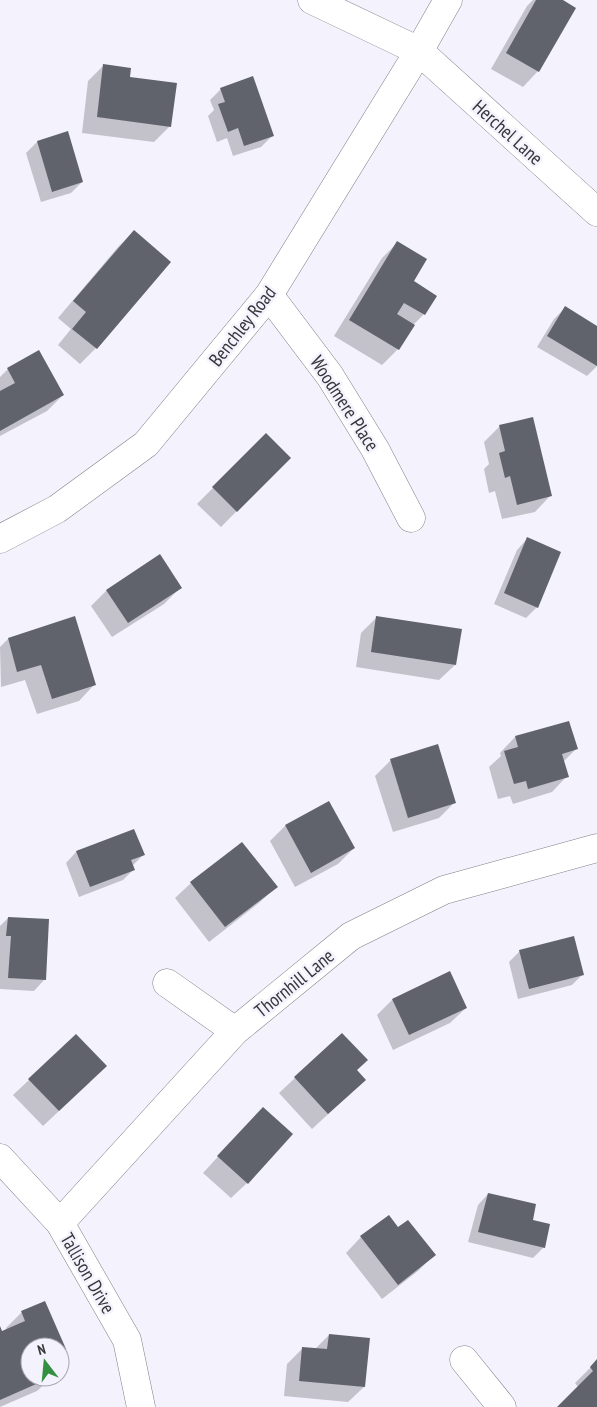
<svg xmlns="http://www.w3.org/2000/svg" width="597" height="1407" viewBox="0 0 597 1407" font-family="'PT Sans Narrow',sans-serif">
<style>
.shadow{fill:#0003}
.building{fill:#60636b}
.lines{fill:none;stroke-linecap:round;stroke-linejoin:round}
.street-casing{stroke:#827f88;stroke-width:29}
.street{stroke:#fff;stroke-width:28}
.labels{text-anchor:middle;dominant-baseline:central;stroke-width:5;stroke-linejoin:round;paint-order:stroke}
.street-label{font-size:19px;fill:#363539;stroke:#f4f2fc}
</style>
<rect width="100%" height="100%" fill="#f4f2fc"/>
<g class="shadow">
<path d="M533,0h27l-22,71 -15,16 -32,-18 36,-63z"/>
<path d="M104,65l24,13 42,48 -16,16 -72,-9 6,-52z"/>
<path d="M221,89l51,47 -11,11 -28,9 -6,-18 -10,4 -9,-26 6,-6 -4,-10z"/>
<path d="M67,133l15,49 -11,11 -30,9 -15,-49 11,-11z"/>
<path d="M134,231l36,31 -74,86 -16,16 -22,-19 13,-16 -13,-11 60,-71z"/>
<path d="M398,242l26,72 -12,12 -14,23 -16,16 -48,-29 48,-78z"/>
<path d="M565,308l32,19v39l-10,10 -50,-29 17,-28z"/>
<path d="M8,369l55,26 -16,16 -47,25v-59z"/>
<path d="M500,426l50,70 -15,16 -33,7 -7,-28 -6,2 -5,-24 5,-5 -5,-22z"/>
<path d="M266,435l23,23 -68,69 -24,-23z"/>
<path d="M527,539l10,68 -11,11 -32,-14 23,-54z"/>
<path d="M180,588l-16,16 -52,33 -21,-31 16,-16z"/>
<path d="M377,617l78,48 -16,15 -83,-13 5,-34z"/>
<path d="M8,639l86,46 -15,16 -42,13 -12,-34 -24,7 -1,-40z"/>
<path d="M515,737l61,12 -13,13 4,14 -15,16 -39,12 -3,-8 -12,3 -9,-32 12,-11 -1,-3z"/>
<path d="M391,760l64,42 -16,16 -46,14 -18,-56z"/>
<path d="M285,826l69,22 -16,16 -43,23 -25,-46z"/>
<path d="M134,830l9,25 -11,11 2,3 -11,11 -44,17 -13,-34 10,-11z"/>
<path d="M242,844l34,43 -16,15 -51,40 -34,-44 16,-15z"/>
<path d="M8,918l36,62 -10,11 -34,-2v-63z"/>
<path d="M520,951l63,23 -11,11 -54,14 -9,-37z"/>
<path d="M392,1000l74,8 -16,15 -57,27 -16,-35z"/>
<path d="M356,1071l-7,24 -37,34 -33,-36 16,-15z"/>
<path d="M29,1080l61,2 -47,44 -30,-31z"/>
<path d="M247,1125v58l-16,15 -28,-25z"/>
<path d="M488,1194l43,27 13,26 -11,11 -65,-16 10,-37z"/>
<path d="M398,1229l36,26 -16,16 -36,28 -36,-46 15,-16z"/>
<path d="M22,1312l42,36 -4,5v-6h-30v30h22l-15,14 -37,16v-77l1,3 6,-3 -1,-2z"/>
<path d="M329,1335l35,52 -16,15 -64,-6 3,-32 16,-16 12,1z"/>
<path d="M597,1361v46h-38l19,-20 -3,-4z"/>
</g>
<g class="building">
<path d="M536,0h27l13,8 -37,64 -33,-19z"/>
<path d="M103,64l28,4 -1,9 47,6 -6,44 -74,-10z"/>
<path d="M253,76l21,60 -30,10 -6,-18 -10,4 -10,-28 7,-2 -5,-14z"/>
<path d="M68,131l15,51 -31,10 -15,-51z"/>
<path d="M134,230l37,32 -74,87 -25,-20 14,-17 -13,-11z"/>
<path d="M397,241l30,18 -13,22 23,15 -12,19 -21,-12 -7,11 18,11 -16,25 -50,-30z"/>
<path d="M565,306l32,20v40l-50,-30z"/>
<path d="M39,350l25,45 -64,36v-40l15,-8 -8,-15z"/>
<path d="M533,417l19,79 -35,9 -7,-29 -5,2 -6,-25 6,-2 -6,-26z"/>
<path d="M266,433l25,25 -54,54 -25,-25z"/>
<path d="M527,537l34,15 -23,56 -34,-15z"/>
<path d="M160,554l22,34 -54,35 -22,-33z"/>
<path d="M75,616l21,69 -44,14 -11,-34 -24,7 -9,-34z"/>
<path d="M376,616l86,13 -6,36 -85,-13z"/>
<path d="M569,721l9,28 -16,5 7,23 -41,12 -2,-8 -12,3 -10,-33 14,-4 -3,-11z"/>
<path d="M438,744l18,59 -48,15 -18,-59z"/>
<path d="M329,801l26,47 -44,25 -26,-48z"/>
<path d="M134,829l11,26 -14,5 4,10 -45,17 -14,-36z"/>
<path d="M242,842l36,45 -53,40 -35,-45z"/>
<path d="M8,917l41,2 -3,61 -38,-2 3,-42h-5z"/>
<path d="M574,936l10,39 -55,14 -10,-39z"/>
<path d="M450,971l17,37 -58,27 -17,-36z"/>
<path d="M342,1033l26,27 -11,10 9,10 -38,34 -34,-37z"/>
<path d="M76,1034l31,32 -48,45 -31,-32z"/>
<path d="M263,1107l30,27 -45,50 -31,-28z"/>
<path d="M488,1193l48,11 -3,16 17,4 -5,24 -67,-16z"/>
<path d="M389,1215l9,12 10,-7 28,35 -38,30 -38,-49z"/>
<path d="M45,1301l21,48 -6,2v-4h-30v30h22l-52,23v-74l2,5 23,-10 -4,-10z"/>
<path d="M329,1334l41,4 -5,49 -66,-6 3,-34 25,2z"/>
<path d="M597,1359v48h-40l36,-36 -3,-4z"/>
</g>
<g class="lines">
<defs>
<g id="street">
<path d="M312,0l107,51 178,161"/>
<path d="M269,295l61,81 45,73 36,69"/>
<path d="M0,539l57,-30 89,-65 123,-149 150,-244 29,-51"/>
<path d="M167,983l68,48"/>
<path d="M0,1158l60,65 67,117 14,67"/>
<path d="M60,1223l175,-192 116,-95 93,-46 153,-42"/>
<path d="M464,1360l38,47"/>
</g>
</defs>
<use href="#street" class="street-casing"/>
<use href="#street" class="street"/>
</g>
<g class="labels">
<g class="street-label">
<text transform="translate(508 132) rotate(42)">Herchel Lane</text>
<text transform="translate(242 326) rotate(-52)">Benchley Road</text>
<text transform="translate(345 403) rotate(57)">Woodmere Place</text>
<text transform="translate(294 983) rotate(-39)">Thornhill Lane</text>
<text transform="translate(88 1273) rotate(60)">Tallison Drive</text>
</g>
</g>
<g transform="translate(45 1362) rotate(344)"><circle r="24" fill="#f4f2fc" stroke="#a8a6ae"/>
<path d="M0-4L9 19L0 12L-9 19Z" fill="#339041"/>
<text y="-8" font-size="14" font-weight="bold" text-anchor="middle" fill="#363539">N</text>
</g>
</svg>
